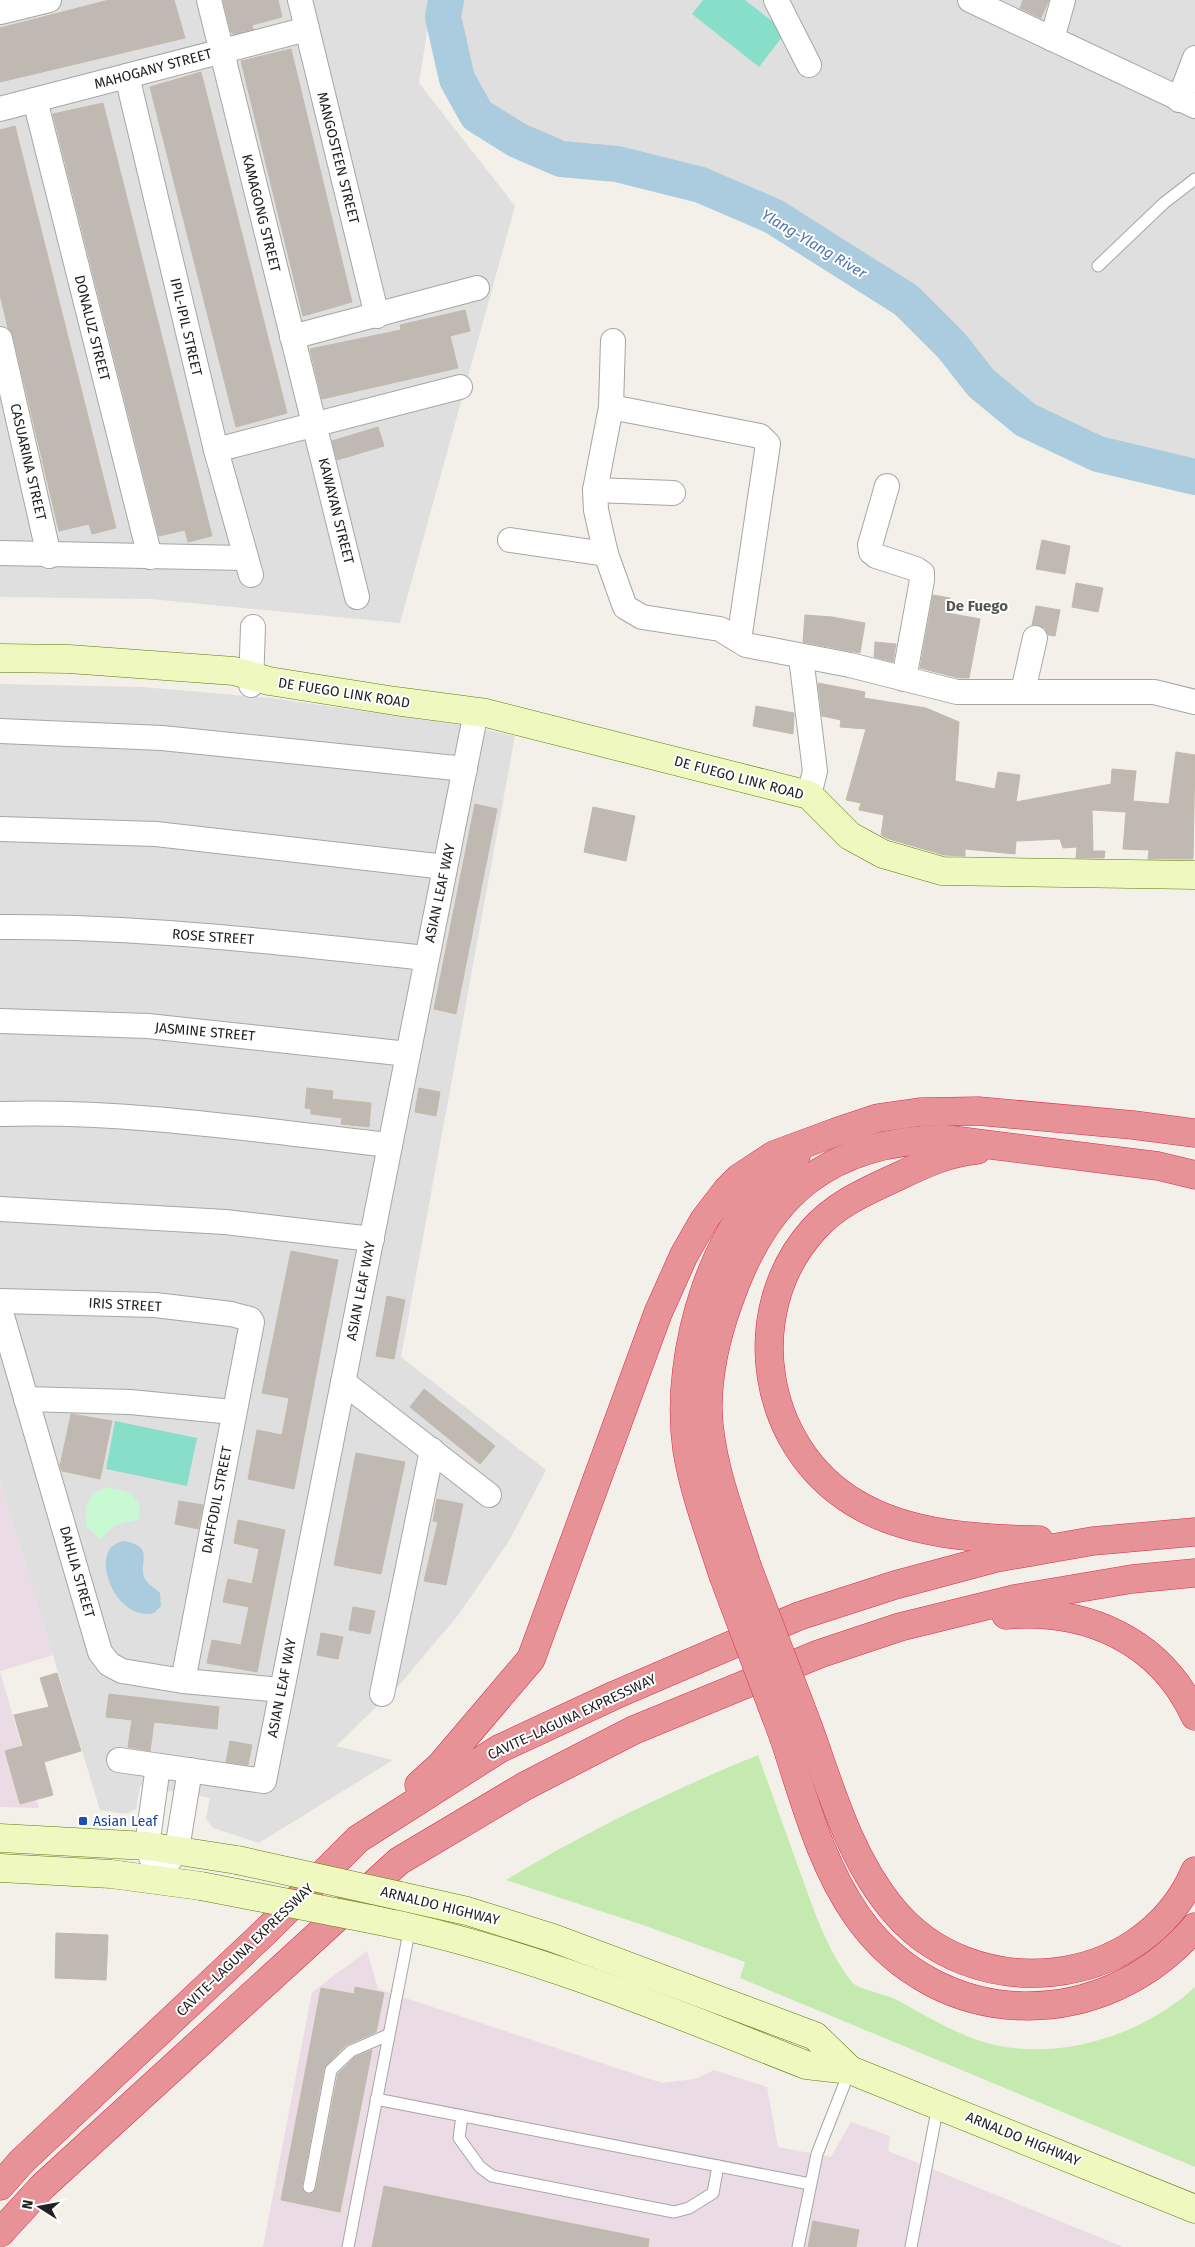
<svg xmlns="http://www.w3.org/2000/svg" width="1195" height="2247" viewBox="0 0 1195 2247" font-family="'Fira Sans',sans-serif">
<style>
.residential{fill:#e0dfdf}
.industrial{fill:#eadbe5}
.grass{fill:#c5eab0}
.park{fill:#c8f9d2}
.pitch{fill:#88dfc9}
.water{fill:#aaccde}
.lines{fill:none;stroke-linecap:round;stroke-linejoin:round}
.river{stroke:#aaccde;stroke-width:36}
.building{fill:#bfb9b2;stroke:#c3b9ab}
.lane-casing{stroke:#a6a6a6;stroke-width:13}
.street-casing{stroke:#a6a6a6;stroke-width:26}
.secondary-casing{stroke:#5f7b06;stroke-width:29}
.highway-casing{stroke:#da2b50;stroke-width:29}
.lane{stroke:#fff;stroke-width:11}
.street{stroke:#fff;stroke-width:24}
.secondary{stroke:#eff9bf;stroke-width:28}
.highway{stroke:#e79297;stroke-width:28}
.secondary-bridge-casing{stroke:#5f7b06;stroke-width:29;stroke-linecap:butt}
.highway-bridge-casing{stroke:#da2b50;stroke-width:29;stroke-linecap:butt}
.secondary-bridge{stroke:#eff9bf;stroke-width:28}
.highway-bridge{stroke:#e79297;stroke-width:28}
.transit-dot{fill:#1a4fb4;stroke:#fff;stroke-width:2}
.labels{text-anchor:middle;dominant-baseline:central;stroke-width:4;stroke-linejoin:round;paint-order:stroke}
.street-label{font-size:14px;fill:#222;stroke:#fff}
.transit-label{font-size:14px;fill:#164399;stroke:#fff;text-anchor:start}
.water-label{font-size:15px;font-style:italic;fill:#4e73b2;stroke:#fff}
.neighbourhood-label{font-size:15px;font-weight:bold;fill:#555;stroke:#fff}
</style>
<rect width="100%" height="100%" fill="#f2f0e9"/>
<g class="residential">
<path d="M0,0h432l-13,83 96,123 -115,417 -250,-24 -150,-2z"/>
<path d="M446,0h749v477l-97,-23 -72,-34 -45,-37 -29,-37 -46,-46 -133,-84 -72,-31 -84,-21 -56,-5 -44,-19 -40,-25 -20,-36 -14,-62z"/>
<path d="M0,684l142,3 129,11 202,29 42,9 -114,621 145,113 -37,71 -50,73 -58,69 -65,63 57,14 -134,83 -46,-15 -7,-9 4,-21 -70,-12 -4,23 -10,5 -26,-4 -100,-329z"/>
</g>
<g class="industrial">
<path d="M0,1481l53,174 -53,16 39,137 -39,-1z"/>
<path d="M367,1951l11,38 284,94 33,-4 19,-9 53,17 11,60 53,10 20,-35 39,14 -2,15 235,96h-860l49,-255z"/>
</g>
<path class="grass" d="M758,1755c14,39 28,78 42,117 14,38 26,76 51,109 6,9 37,13 48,20 27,15 52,30 81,40 73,23 161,-4 215,-54v180l-455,-189 5,-16 -102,-37 -137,-45c81,-49 164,-89 252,-125z"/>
<path class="park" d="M106,1487l25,6 9,13 -1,13 -24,6 -15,14 -13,-12c-4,-20 0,-31 19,-40z"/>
<g class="pitch">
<path d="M703,0h42l41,32 -27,35 -67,-53z"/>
<path d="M115,1421l82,17 -10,48 -81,-17z"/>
</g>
<path class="water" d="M125,1541c30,6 14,21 19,36 4,8 10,10 16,16l1,13 -7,7c-40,10 -69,-68 -29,-72z"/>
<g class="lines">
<path class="river" d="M446,0l-3,17 14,62 20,36 40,25 44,19 56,5 84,21 72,31 133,84 46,46 29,37 45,37 72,34 97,23"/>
</g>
<g class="building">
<path d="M109,0h65l11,38 -185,44v-54z"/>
<path d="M223,0h55l4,17 -30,8 1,4 -19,5 -3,-2z"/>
<path d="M1023,0h26l-8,18 -21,-10z"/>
<path d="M291,49l61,253 -49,14 -62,-255z"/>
<path d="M201,72l86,341 -51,14 -86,-340z"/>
<path d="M103,103l109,433 -24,6 -3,-12 -26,6 -106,-422z"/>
<path d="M15,126l101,402 -24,6 -3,-10 -30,7 -46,-195 -5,-8 -8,-33v-165z"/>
<path d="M465,310l5,21 -20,5 8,32 -136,31 -12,-50 91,-19 -1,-5z"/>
<path d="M378,427l6,19 -47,14 -5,-19z"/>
<path d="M1042,540l28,6 -5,28 -29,-5z"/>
<path d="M1076,583l27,5 -5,24 -26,-5z"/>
<path d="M933,595l17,3 -3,15 33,6 -11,59h-10l-39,-10z"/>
<path d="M1036,606l24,4 -5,26 -7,-1 -3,-7 -7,-3h-6z"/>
<path d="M805,615l27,2 33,6 -5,30 -57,-11z"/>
<path d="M875,642l21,2 -3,18 -19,-5z"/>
<path d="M818,683l47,9 -1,6 62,10 33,14 -4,59 40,8 3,-17 22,3 -4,27 95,-18 1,-15 24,2 -3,30 36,3 7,-52 19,3 -2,104h-45l1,-9 -26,-1 3,-37 -34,-2 1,41h12l-1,7h-28l1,-11 -14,1 -3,-9 -44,2 -1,13 -50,-5v7l-21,-1 -55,-16 -8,-4 3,-20 -25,-5 2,-7 -15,-3 20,-71 -26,-2 1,-7 -19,-4z"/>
<path d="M756,706l38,7 -1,21 -40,-8z"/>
<path d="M475,804l22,5 -41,205 -22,-5z"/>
<path d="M593,807l42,9 -9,45 -42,-9z"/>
<path d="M307,1088l26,3 -1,8 39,4 -2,24 -28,-3 1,-6 -31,-4v-5l-6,-1z"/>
<path d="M419,1088l21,4 -4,24 -21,-4z"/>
<path d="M291,1251l47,9 -44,229 -46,-10 9,-49 25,5 7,-37 -27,-5z"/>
<path d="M387,1296l18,4 -11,59 -18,-3z"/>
<path d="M424,1389l71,57 -15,18 -70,-57z"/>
<path d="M71,1414l41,7 -12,58 -38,-8 -2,-5z"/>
<path d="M356,1453l49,9 -24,112 -47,-9z"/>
<path d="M437,1499l26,5 -17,81 -22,-4 14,-59 -5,-1z"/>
<path d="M179,1501l24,4 -5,24 -23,-5z"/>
<path d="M238,1520l47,10 -28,142 -50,-9 5,-23 29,5 8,-38 -26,-5 5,-23 24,5 7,-35 -25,-6z"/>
<path d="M353,1607l22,4 -5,23 -21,-4z"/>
<path d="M321,1633l22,4 -5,22 -21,-4z"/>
<path d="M57,1673l24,78 -37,11 9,33 -33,9 -15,-53 18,-5 -9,-31 35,-8 -9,-29z"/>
<path d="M109,1694l110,13 -2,22 -63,-7 -4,29 -22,-4 4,-27 -26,-3z"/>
<path d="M230,1741l22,4 -4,20 -22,-3z"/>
<path d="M56,1933l52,2 -2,45 -51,-2z"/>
<path d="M355,1987l29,6 -8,39 -30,13 -22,23 -22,118 2,6 4,2 6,-2 2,-4 22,-114 17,-17 17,-7 -32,162 -59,-12 40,-212 33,6z"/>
<path d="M384,2186l265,53 -1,8h-276z"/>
<path d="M813,2221l46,9 -3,17h-48z"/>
</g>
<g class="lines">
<defs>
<g id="lane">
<path d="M1098,266l66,-63 31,-24"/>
<path d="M376,2099l434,85"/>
<path d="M462,2116l-3,22 21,29 12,9 182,36 15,-4 24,-15 5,-27"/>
<path d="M309,2187l22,-117 20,-19 37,-16"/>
<path d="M348,2247l62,-320"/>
<path d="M798,2247l19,-93 33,-84"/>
<path d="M911,2247l27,-142"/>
</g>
<g id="street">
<path d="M209,0l148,597"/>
<path d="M300,0l77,316"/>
<path d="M776,0l33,65"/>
<path d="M970,0l225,106"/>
<path d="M0,12l49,-12"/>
<path d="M1052,39l11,-39"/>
<path d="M127,76l89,374 35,125"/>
<path d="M35,100l115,457"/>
<path d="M1179,100l16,-42"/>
<path d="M0,109l307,-80"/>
<path d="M292,337l185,-49"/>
<path d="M0,339l49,217"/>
<path d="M611,407l2,-66"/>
<path d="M216,450l244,-63"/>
<path d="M887,486l-17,59 1,7 5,4 40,13 6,4v7l-18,99"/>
<path d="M595,490l78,3"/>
<path d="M510,540l96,14"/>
<path d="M0,553l244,5"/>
<path d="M739,640l29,-196 -8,-8 -149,-29 -16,83 1,20 10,44 19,53 17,10 78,12 26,16 104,20 107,27h197l41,10"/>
<path d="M801,657l14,114 -6,24"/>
<path d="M251,685l2,-58"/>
<path d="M1023,691l12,-53"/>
<path d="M0,731l162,7 303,31"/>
<path d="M0,829l156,5 289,33"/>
<path d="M0,927c143,-1 285,16 426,31"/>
<path d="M0,1021l148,5 260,28"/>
<path d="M0,1114c130,-4 261,17 390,31"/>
<path d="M0,1209l225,13 147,17"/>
<path d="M0,1301l155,4 76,9 19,5 2,3 -69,359"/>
<path d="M0,1309l100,343 9,12 13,7 61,10 99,9"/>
<path d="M343,1382l146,113"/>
<path d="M26,1399l104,3 103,10"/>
<path d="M382,1694l50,-244"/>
<path d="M119,1760l145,21 209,-1054"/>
<path d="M158,1766l-11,80 12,32"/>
<path d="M166,1866l11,-17 13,-79"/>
</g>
<g id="secondary">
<path d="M0,658l69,1 165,12 35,10 126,20 91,12 323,82 41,41 33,18 59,17 253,4"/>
<path d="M0,1838l147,8 90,14"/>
<path d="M0,1868l111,6 90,12"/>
<path d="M400,1896l67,15 86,27 262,98 35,34"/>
<path d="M370,1919c151,29 294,90 436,146l44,5 345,139"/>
</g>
<g id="highway">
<path d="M977,1150c-27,2 -53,14 -78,26 -32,15 -62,27 -86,54 -73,82 -52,217 42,273 52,32 124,36 184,37"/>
<path d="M747,1566c-16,-51 -38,-105 -39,-158 0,-36 9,-74 21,-107 37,-107 100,-160 215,-162l214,27 37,9"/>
<path d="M723,1575c-13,-41 -29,-82 -36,-125 -14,-97 27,-235 109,-294"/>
<path d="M1006,1615c80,-7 154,25 189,101"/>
<path d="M809,1729c22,61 40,126 81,177 80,102 253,86 305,-35"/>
<path d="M784,1738c20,60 36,125 73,178 83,118 247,118 338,11"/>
<path d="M419,1785l22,-20 90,-106 127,-346 26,-58 20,-35 23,-30 12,-12 35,-23 62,-23 42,-14 42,-6 58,-1 155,14 62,8"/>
<path d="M0,2186l21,-24 243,-229 94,-94 141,-90 116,-54 184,-79 96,-31 101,-27 97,-17 102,-9"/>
<path d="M0,2233l43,-47 356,-325 126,-75 109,-56 185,-76 81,-27 114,-28 118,-20 63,-6"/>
</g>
</defs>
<use href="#lane" class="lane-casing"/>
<use href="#street" class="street-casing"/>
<use href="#secondary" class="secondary-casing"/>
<use href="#highway" class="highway-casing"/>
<use href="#lane" class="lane"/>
<use href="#street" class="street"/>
<use href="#secondary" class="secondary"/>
<use href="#highway" class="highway"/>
<defs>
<g id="secondary-bridge">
<path d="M237,1860l163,36"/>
<path d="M201,1886l169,33"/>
</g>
<g id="highway-bridge">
<path d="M747,1566l62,163"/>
<path d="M723,1575l61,163"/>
</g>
</defs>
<use href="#secondary-bridge" class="secondary-bridge-casing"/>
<use href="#highway-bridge" class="highway-bridge-casing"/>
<use href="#secondary-bridge" class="secondary-bridge"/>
<use href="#highway-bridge" class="highway-bridge"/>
</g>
<rect class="transit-dot" x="78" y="1816" width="10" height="10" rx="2.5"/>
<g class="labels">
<g class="street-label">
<text transform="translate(153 69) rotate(-15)">MAHOGANY STREET</text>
<text transform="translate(338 158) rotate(76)">MANGOSTEEN STREET</text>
<text transform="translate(261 213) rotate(76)">KAMAGONG STREET</text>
<text transform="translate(186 327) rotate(77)">IPIL-IPIL STREET</text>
<text transform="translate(92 328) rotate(76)">DONALUZ STREET</text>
<text transform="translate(28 462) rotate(77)">CASUARINA STREET</text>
<text transform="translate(336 511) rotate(76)">KAWAYAN STREET</text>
<text transform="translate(344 693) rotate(9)">DE FUEGO LINK ROAD</text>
<text transform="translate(739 778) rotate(15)">DE FUEGO LINK ROAD</text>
<text transform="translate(440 893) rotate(-78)">ASIAN LEAF WAY</text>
<text transform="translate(213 937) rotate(4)">ROSE STREET</text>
<text transform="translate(205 1032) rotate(5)">JASMINE STREET</text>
<text transform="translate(361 1291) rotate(-79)">ASIAN LEAF WAY</text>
<text transform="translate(125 1305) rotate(3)">IRIS STREET</text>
<text transform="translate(217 1500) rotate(-79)">DAFFODIL STREET</text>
<text transform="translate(77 1572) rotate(74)">DAHLIA STREET</text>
<text transform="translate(282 1688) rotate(-79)">ASIAN LEAF WAY</text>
<text transform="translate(572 1717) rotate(-25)">CAVITE–LAGUNA EXPRESSWAY</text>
<text transform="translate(440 1906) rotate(14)">ARNALDO HIGHWAY</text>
<text transform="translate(245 1950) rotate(-44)">CAVITE–LAGUNA EXPRESSWAY</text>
<text transform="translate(1023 2139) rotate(22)">ARNALDO HIGHWAY</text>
</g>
<g class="transit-label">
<text x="93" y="1821">Asian Leaf</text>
</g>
<g class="water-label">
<text transform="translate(814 244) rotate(31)">Ylang-Ylang River</text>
</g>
<g class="neighbourhood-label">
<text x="977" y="606">De Fuego</text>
</g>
</g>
<g transform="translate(40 2207) rotate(281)" stroke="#ffffff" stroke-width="4" paint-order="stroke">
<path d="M0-4L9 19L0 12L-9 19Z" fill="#222222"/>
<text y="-8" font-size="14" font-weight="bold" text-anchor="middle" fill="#222222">N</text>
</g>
</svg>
